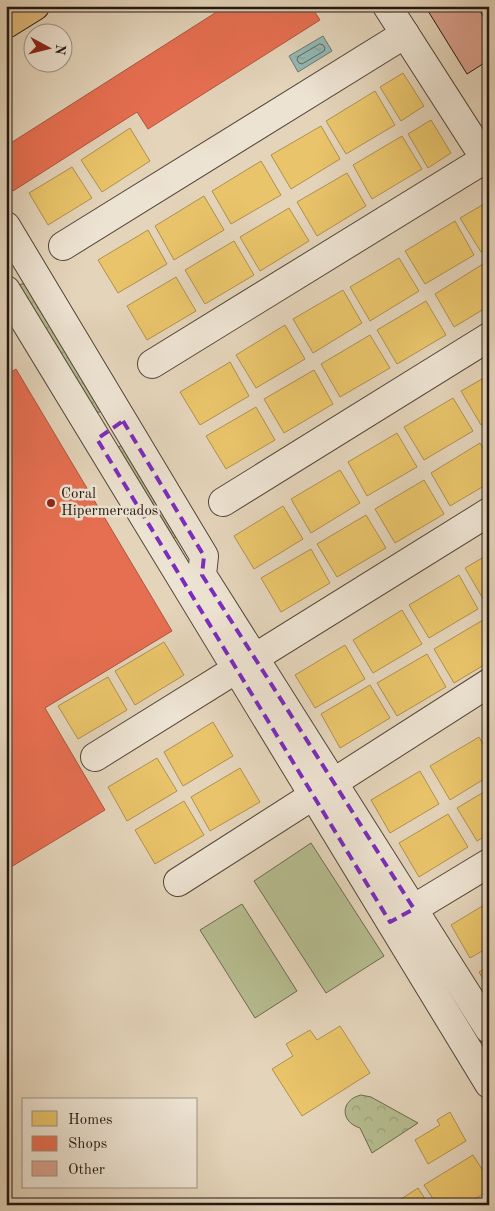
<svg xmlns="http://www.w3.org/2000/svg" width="495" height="1211" viewBox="0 0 495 1211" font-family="'Old Standard TT',serif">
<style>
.grass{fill:url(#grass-dots);stroke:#6c6a50}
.forest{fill:url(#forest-crowns);stroke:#6c6a50}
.pitch{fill:#b5bc8f;stroke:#6c6a50}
.water{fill:url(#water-ripples);stroke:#677872}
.homes{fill:#e9c46a;stroke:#ae904f}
.shops{fill:#e76f51;stroke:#ac553e}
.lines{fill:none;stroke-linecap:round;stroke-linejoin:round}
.shore{stroke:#5c6862;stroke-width:1}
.building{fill:#daa08d;stroke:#231710}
.minor-casing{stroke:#53463a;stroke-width:30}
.major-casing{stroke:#231710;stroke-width:30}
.minor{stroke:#ede3d2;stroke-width:28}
.major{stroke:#e2ba7d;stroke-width:28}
.marked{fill:none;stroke:#7b2cbf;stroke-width:4;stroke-dasharray:10 6;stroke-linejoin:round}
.poi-dot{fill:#8f2418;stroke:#ede3d2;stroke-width:2}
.labels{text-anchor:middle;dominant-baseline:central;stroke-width:5;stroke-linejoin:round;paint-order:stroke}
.poi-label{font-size:15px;fill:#231710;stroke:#ede3d2;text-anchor:start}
</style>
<defs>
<pattern id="grass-dots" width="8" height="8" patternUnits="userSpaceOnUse" patternTransform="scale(1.25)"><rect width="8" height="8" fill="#b5bc8f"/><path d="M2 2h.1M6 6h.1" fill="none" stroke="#9ba17a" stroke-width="1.8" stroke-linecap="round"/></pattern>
<pattern id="forest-crowns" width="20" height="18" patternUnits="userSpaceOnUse" patternTransform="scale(1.25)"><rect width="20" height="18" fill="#b5bc8f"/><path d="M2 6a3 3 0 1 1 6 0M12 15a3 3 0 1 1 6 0" fill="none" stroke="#9ba17a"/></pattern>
<pattern id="water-ripples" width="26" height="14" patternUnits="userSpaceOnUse" patternTransform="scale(1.25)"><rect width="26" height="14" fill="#95b8b3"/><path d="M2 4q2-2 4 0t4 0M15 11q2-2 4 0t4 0" fill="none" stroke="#809d99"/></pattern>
</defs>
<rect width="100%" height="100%" fill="#e4d4ba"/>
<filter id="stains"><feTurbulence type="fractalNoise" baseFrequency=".004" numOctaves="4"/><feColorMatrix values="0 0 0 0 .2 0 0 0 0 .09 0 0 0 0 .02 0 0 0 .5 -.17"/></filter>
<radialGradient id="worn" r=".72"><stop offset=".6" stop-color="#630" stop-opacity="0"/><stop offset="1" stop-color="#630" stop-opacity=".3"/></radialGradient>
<g class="grass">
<path d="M21,284h4l77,127c-3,2 -5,1 -9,0l-75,-124z"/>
<path d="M122,445l55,92 -5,2 -55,-91z"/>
</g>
<path class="forest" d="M361,1095l10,2 47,26 -46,30 -12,-25c-20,-6 -20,-28 1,-33z"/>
<g class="pitch">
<path d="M311,843l73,113 -58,37 -72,-112z"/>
<path d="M242,904l55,87 -42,27 -55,-88z"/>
</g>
<path class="water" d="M323,36l9,15 -34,21 -9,-16z"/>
<g class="homes">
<path d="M403,73l21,33 -23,15 -21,-34z"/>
<path d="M375,91l20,34 -49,29 -20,-33z"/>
<path d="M431,120l20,33 -23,15 -20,-34z"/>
<path d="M321,126l19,33 -49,30 -20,-34z"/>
<path d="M130,128l20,33 -48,31 -21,-32z"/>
<path d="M402,136l20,33 -50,30 -19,-34z"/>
<path d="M261,161l20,34 -50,29 -19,-33z"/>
<path d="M72,167l20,31 -44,27 -19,-32z"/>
<path d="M347,173l19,33 -49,30 -20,-34z"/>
<path d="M204,196l20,34 -50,30 -19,-34z"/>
<path d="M484,204l5,8v35l-8,5 -21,-34z"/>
<path d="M289,208l20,33 -49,30 -20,-34z"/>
<path d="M455,221l19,34 -49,29 -20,-33z"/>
<path d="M148,230l19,34 -49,29 -20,-33z"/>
<path d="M234,241l20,34 -49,29 -20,-34z"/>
<path d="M399,258l20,33 -49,30 -20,-34z"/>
<path d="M483,264l6,10v32l-35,21 -19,-33z"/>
<path d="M176,277l20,34 -49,29 -20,-34z"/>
<path d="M343,290l19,33 -49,30 -20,-34z"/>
<path d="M426,301l20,34 -49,29 -20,-34z"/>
<path d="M285,325l20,34 -49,29 -20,-33z"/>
<path d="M370,335l20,33 -50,29 -19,-33z"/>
<path d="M230,362l19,34 -49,29 -20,-33z"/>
<path d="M314,370l19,34 -49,29 -20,-34z"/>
<path d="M489,375v45l-8,5 -20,-34z"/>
<path d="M453,398l20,33 -49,29 -20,-33z"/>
<path d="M256,407l19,33 -49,29 -20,-33z"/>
<path d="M397,433l20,34 -50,29 -19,-34z"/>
<path d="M480,443l9,16v24l-39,23 -19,-33z"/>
<path d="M340,470l20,33 -49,30 -20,-34z"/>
<path d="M424,480l20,34 -49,29 -20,-34z"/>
<path d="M283,506l20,33 -49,30 -20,-33z"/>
<path d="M366,515l20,33 -49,29 -20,-33z"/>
<path d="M311,549l19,34 -49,29 -20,-34z"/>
<path d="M489,554v45l-4,3 -20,-34z"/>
<path d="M459,575l19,34 -49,29 -20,-33z"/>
<path d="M402,610l20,34 -49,29 -20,-33z"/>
<path d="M483,620l6,9v33l-35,21 -20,-34z"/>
<path d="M164,642l20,33 -49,30 -20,-34z"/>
<path d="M345,645l20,34 -50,29 -20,-33z"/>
<path d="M427,654l19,33 -49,29 -20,-33z"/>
<path d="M108,677l19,33 -49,29 -20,-33z"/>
<path d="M370,685l20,33 -50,30 -19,-34z"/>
<path d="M213,722l20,34 -50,30 -19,-34z"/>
<path d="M479,737l10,17v22l-39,24 -20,-34z"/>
<path d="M157,758l20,33 -50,30 -19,-34z"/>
<path d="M240,768l20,34 -50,29 -19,-34z"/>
<path d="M420,771l19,33 -49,29 -19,-33z"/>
<path d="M489,789v45l-12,7 -20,-33z"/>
<path d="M184,801l20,34 -49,29 -20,-34z"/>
<path d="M448,814l20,33 -49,30 -20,-34z"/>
<path d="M489,902v45l-19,11 -19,-33z"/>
<path d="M489,966v23l-10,-17z"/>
<path d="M340,1026l30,47 -68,43 -30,-47 21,-13 -7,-12 24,-14 7,10z"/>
<path d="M450,1112l16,29 -38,23 -13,-24 25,-15 -3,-5z"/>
<path d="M473,1155l16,25v10l-23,15h-29l-13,-20z"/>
<path d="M418,1188l11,17h-37z"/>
</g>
<g class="shops">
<path d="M226,6h85l9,14 -172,109 -11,-17 -124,79 -7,-12v-33z"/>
<path d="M16,369l156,262 -127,77 60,102 -99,60v-495z"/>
</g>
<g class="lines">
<path class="shore" d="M320,44l3,1 2,3 -1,3 -22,13 -3,-1 -2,-3 1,-3z"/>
</g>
<path class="building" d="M425,6h52l7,12 5,-3v45l-22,14z"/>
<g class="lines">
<defs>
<g id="minor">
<path d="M387,6l102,159"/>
<path d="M6,226l198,330 -2,19 287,454"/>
<path d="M63,246l342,-212"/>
<path d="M6,290l483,794"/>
<path d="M152,364l333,-205"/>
<path d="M223,502l266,-165"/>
<path d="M95,757l394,-245"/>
<path d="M178,882l311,-199"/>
<path d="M398,918l91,-55"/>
</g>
<path id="major" d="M6,24l29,-18"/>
</defs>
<use href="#minor" class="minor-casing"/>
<use href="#major" class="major-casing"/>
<use href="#minor" class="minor"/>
<use href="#major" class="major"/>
</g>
<path class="marked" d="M123,421l81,135 -2,19 212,334 -24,13 -293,-483z"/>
<circle class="poi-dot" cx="51" cy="503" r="5"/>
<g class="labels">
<g class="poi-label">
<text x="61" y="494">Coral<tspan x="61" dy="17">Hipermercados</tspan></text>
</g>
</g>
<rect width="495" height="1211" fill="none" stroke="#e4d4ba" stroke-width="25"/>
<rect x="8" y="8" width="480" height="1196" fill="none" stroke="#231710" stroke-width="2.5"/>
<rect x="12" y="12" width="470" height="1186" fill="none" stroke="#231710"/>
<rect x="22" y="1098" width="175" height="90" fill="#ede3d2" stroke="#9c9184"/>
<rect x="32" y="1111" width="25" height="15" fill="#e9c46a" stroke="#9c9184"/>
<text x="68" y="1124" font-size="15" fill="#231710">Homes</text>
<rect x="32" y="1136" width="25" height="15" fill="#e76f51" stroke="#9c9184"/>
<text x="68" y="1148" font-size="15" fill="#231710">Shops</text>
<rect x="32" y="1161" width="25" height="15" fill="#daa08d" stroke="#9c9184"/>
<text x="68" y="1174" font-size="15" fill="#231710">Other</text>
<g transform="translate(48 48) rotate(97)"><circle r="24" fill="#ede3d2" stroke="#9c9184"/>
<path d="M0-4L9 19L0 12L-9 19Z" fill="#8f2418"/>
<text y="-8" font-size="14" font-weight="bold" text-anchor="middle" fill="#231710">N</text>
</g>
<rect width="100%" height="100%" filter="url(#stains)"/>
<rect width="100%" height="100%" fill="url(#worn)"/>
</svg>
